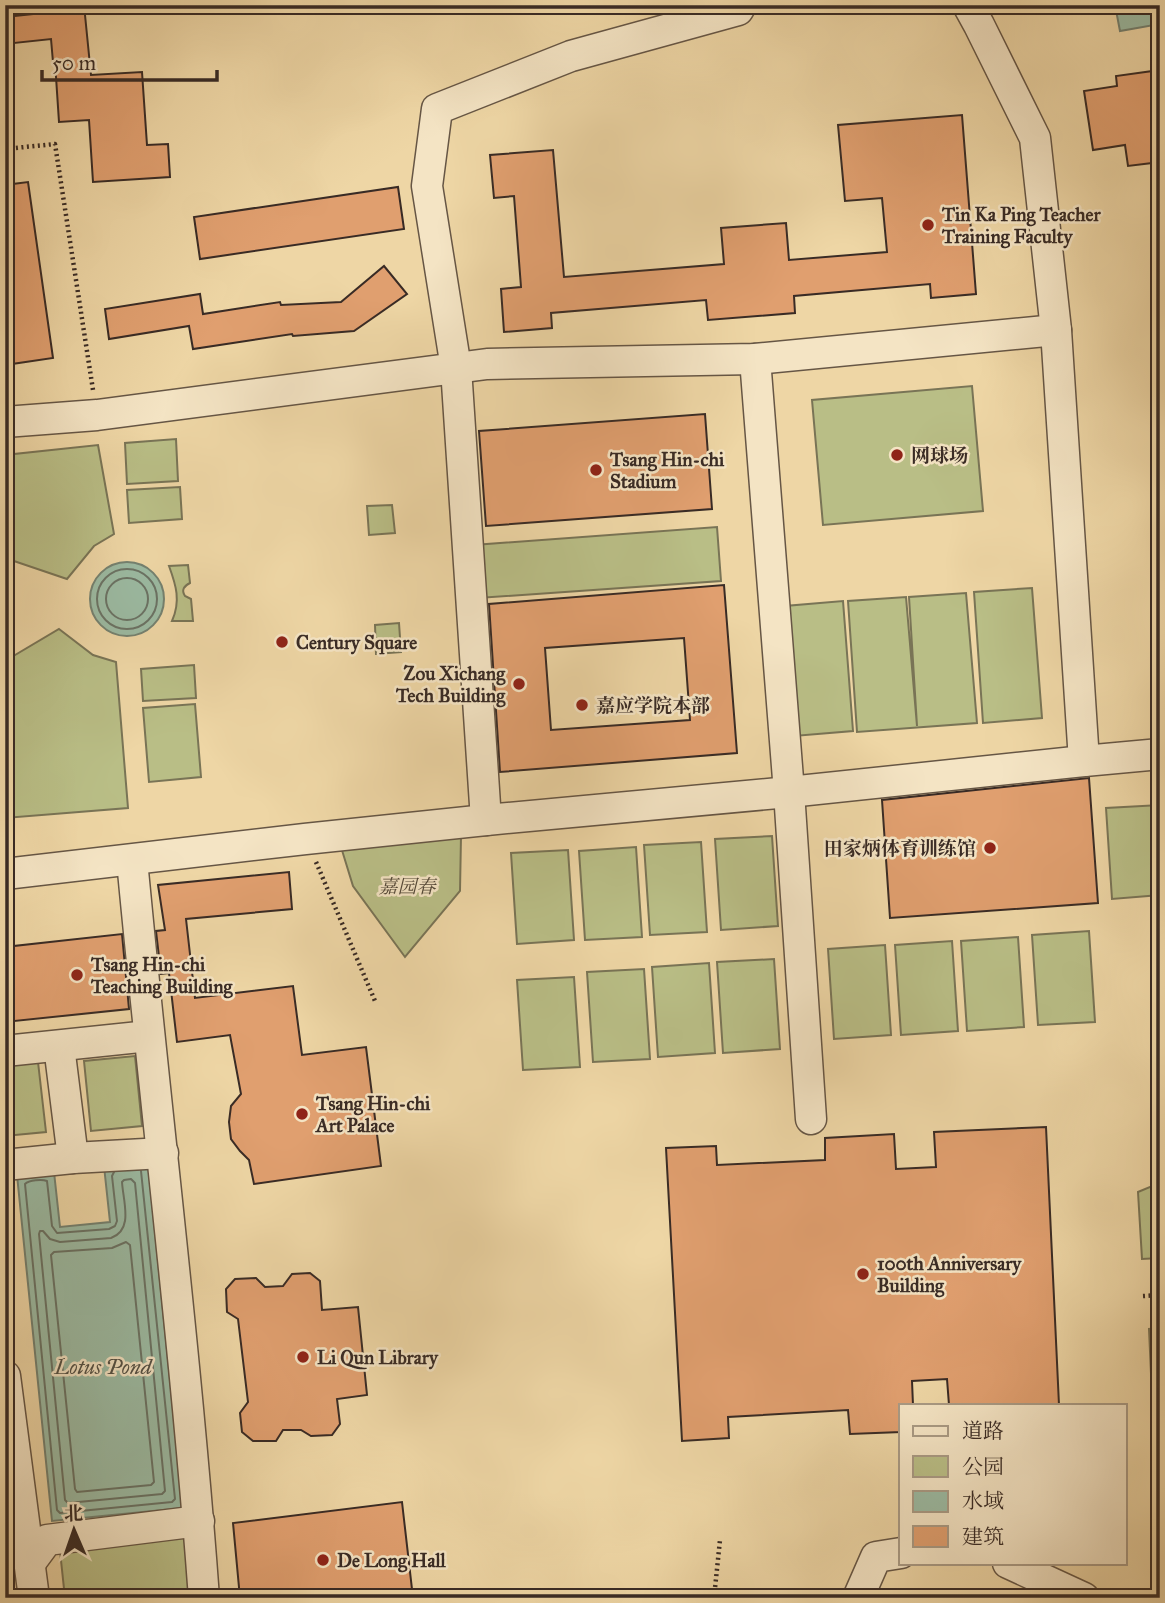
<svg xmlns="http://www.w3.org/2000/svg" width="1165" height="1603" viewBox="0 0 1165 1603" font-family="'IM FELL Great Primer','Noto Serif SC',serif">
<style>
.green{fill:#b9be86;stroke:#797456;stroke-width:2}
.water{fill:#9bbaa2;stroke:#748170;stroke-width:2}
.lines{fill:none;stroke-linecap:round;stroke-linejoin:round}
.shore{stroke:#6a7264;stroke-width:2}
.building{fill:#e09f6f;stroke:#392b25;stroke-width:2;fill-rule:evenodd}
.minor-casing{stroke:#665645;stroke-width:33}
.path{stroke:#392b25;stroke-width:4.5;stroke-dasharray:2 3.5;stroke-linecap:butt}
.minor{stroke:#f4e4c4;stroke-width:30}
.poi-dot{fill:#8f2418;stroke:#f4e4c4;stroke-width:2.5}
.labels{text-anchor:middle;dominant-baseline:central;stroke-width:5;stroke-linejoin:round;paint-order:stroke}
.poi-label{font-size:19px;font-weight:bold;fill:#392b25;stroke:#f4e4c4;text-anchor:start}
.park-label{font-size:19px;font-style:italic;fill:#534838;stroke:#f4e4c4}
.water-label{font-size:21px;font-style:italic;fill:#524f44;stroke:#f4e4c4}
</style>
<rect width="100%" height="100%" fill="#eed6a5"/>
<filter id="stains"><feTurbulence type="fractalNoise" baseFrequency=".00286" numOctaves="4"/><feColorMatrix values="0 0 0 0 .2 0 0 0 0 .09 0 0 0 0 .02 0 0 0 .5 -.17"/></filter>
<radialGradient id="worn" r=".72"><stop offset=".6" stop-color="#630" stop-opacity="0"/><stop offset="1" stop-color="#630" stop-opacity=".3"/></radialGradient>
<g class="green">
<path d="M972,386l11,125 -160,14 -11,-125z"/>
<path d="M176,439l2,42 -51,3 -2,-41z"/>
<path d="M98,445l16,89 -20,12 -27,33 -62,-21v-103z"/>
<path d="M180,487l2,32 -53,4 -2,-33z"/>
<path d="M392,505l3,28 -26,2 -2,-29z"/>
<path d="M717,527l4,54 -243,17 -4,-53z"/>
<path d="M188,565l2,18c-6,3 -9,7 -5,13l6,3 2,22h-21c9,-20 4,-36 -3,-55z"/>
<path d="M1032,588l10,130 -59,5 -9,-131z"/>
<path d="M966,593l11,130 -120,9 -9,-131 58,-4 11,129 -8,-129z"/>
<path d="M843,601l10,130 -59,5 -9,-130z"/>
<path d="M399,623l2,29 -25,2 -1,-29z"/>
<path d="M59,629l34,26 23,7 12,146 -123,10v-157z"/>
<path d="M194,665l2,33 -53,3 -2,-32z"/>
<path d="M195,704l6,73 -52,5 -6,-74z"/>
<path d="M1160,805v90l-48,4 -6,-91z"/>
<path d="M461,836l-1,55 -55,66 -52,-71 -12,-39z"/>
<path d="M772,836l6,90 -57,4 -6,-91z"/>
<path d="M701,842l6,90 -57,3 -6,-90z"/>
<path d="M636,847l6,90 -57,3 -6,-89z"/>
<path d="M568,850l6,90 -57,4 -6,-91z"/>
<path d="M1089,931l6,91 -57,3 -6,-90z"/>
<path d="M1018,937l6,90 -57,4 -6,-90z"/>
<path d="M952,941l6,90 -57,4 -6,-90z"/>
<path d="M885,945l6,90 -57,4 -6,-90z"/>
<path d="M774,959l6,90 -57,4 -6,-91z"/>
<path d="M709,963l6,90 -57,4 -6,-90z"/>
<path d="M644,969l6,90 -57,3 -6,-90z"/>
<path d="M574,977l6,90 -57,3 -6,-90z"/>
<path d="M135,1056l7,70 -51,5 -7,-70z"/>
<path d="M38,1062l8,70 -41,4v-70z"/>
<path d="M1160,1181v77l-18,1 -4,-67 17,-7z"/>
<path d="M1160,1328v70l-8,-2 -3,-67z"/>
<path d="M185,1537l7,61h-127l-5,-47z"/>
</g>
<g class="water">
<path d="M1115,5h45v19l-40,7z"/>
<circle cx="127" cy="599" r="37"/>
<path d="M148,1162l35,346 -131,13 -35,-346 37,-3 6,55 50,-5 -6,-56z"/>
</g>
<g class="lines">
<g class="shore">
<circle cx="127" cy="599" r="30"/>
<circle cx="127" cy="599" r="21"/>
<path d="M114,1172l-2,4 5,45 -2,5 -6,3 -52,4 -5,-7 -5,-45c-5,-2 -18,-1 -22,3l32,326 3,3 112,-11 3,-3 -34,-328"/>
<path d="M131,1179l4,4 30,308 -3,3 -94,9 -3,-3 -26,-266 1,-3h3l7,8 10,3 51,-4c23,-8 12,-37 11,-56l2,-2z"/>
<path d="M126,1242l4,3 24,237 -3,3 -74,7 -2,-3 -24,-234 3,-3 58,-4z"/>
</g>
</g>
<g class="building">
<path d="M42,5h42l7,70 51,-3 5,73 21,-1 2,33 -77,5 -4,-62 -30,2 -4,-60h-2l-2,-23 -46,5v-27l37,-4z"/>
<path d="M1160,70v92l-32,4 -3,-21 -32,5 -9,-59 33,-5 -1,-10z"/>
<path d="M962,115l14,179 -45,4 -1,-14 -136,12 1,17 -87,7 -2,-20 -155,13 1,15 -48,4 -3,-43 20,-2 -7,-91 -20,2 -4,-43 63,-5 11,127 160,-13 -3,-36 65,-5 3,37 98,-8 -5,-54 -37,3 -7,-76z"/>
<path d="M28,182l25,176 -48,7v-180z"/>
<path d="M398,187l6,42 -204,30 -6,-42z"/>
<path d="M384,266l23,28 -53,37 -61,5 -1,-2 -99,15 -4,-23 -80,13 -4,-30 95,-15 3,20 77,-12 1,3 60,-3z"/>
<path d="M705,414l7,95 -226,17 -7,-95z"/>
<path d="M724,585l13,168 -237,19 -11,-168zM684,638l6,82 -139,10 -6,-82z"/>
<path d="M1089,778l9,125 -208,15 -8,-118z"/>
<path d="M289,872l3,37 -106,10 9,79 98,-12 9,69 64,-8 15,119 -127,18 -5,-24 -9,-9 -9,-12 -2,-17 2,-16 10,-12 -11,-59 -53,7 -8,-69 -8,1 -5,-43 9,-1 -7,-45z"/>
<path d="M122,934l7,75 -124,13v-75z"/>
<path d="M1046,1127l13,278h-110l-2,-26 -35,2 1,24h-12v27l-51,2 -2,-24 -120,7 1,21 -47,3 -16,-293 50,-2 1,19 108,-5v-22l69,-4 2,35 40,-2 -2,-35z"/>
<path d="M310,1273l10,8 2,29 36,-3 9,88 -30,4 3,25 -8,11 -21,1 -10,-6h-18l-7,11h-23l-11,-9 -2,-19 8,-11 -10,-83 -11,-7 -1,-23 9,-10 21,-1 9,9 18,-1 9,-12z"/>
<path d="M402,1502l11,96h-173l-7,-75z"/>
</g>
<g class="lines">
<defs>
<g id="minor">
<path d="M968,5l11,20 56,113 21,192"/>
<path d="M755,359l34,433 22,327"/>
<path d="M5,422l92,-7 390,-51 268,-5 301,-29 28,431"/>
<path d="M486,820l-30,-452 -29,-182 10,-77 134,-53 167,-46 3,-5"/>
<path d="M132,860c23,246 54,491 72,738"/>
<path d="M5,874l300,-35 181,-19 303,-28 295,-31 76,-7"/>
<path d="M59,1046l14,112"/>
<path d="M5,1051l144,-15"/>
<path d="M5,1165l68,-7 90,-5"/>
<path d="M5,1376l29,222"/>
<path d="M30,1563l17,-23 152,-19"/>
<path d="M1008,1563l76,35"/>
<path d="M858,1598l18,-41 25,-4"/>
</g>
</defs>
<use href="#minor" class="minor-casing"/>
<g class="path">
<path d="M5,149l50,-5 38,246"/>
<path d="M316,862l59,139"/>
<path d="M1143,1296l17,-1"/>
<path d="M714,1598l6,-58"/>
</g>
<use href="#minor" class="minor"/>
</g>
<g class="poi-dot">
<circle cx="928" cy="225" r="7"/>
<circle cx="897" cy="455" r="7"/>
<circle cx="596" cy="470" r="7"/>
<circle cx="282" cy="642" r="7"/>
<circle cx="519" cy="684" r="7"/>
<circle cx="582" cy="705" r="7"/>
<circle cx="990" cy="848" r="7"/>
<circle cx="77" cy="975" r="7"/>
<circle cx="302" cy="1114" r="7"/>
<circle cx="863" cy="1274" r="7"/>
<circle cx="303" cy="1357" r="7"/>
<circle cx="323" cy="1560" r="7"/>
</g>
<g class="labels">
<g class="poi-label">
<text x="942" y="214">Tin Ka Ping Teacher<tspan x="942" dy="22">Training Faculty</tspan></text>
<text x="911" y="455">网球场</text>
<text x="610" y="459">Tsang Hin-chi<tspan x="610" dy="22">Stadium</tspan></text>
<text x="296" y="642">Century Square</text>
<text x="505" y="673" text-anchor="end">Zou Xichang<tspan x="505" dy="22">Tech Building</tspan></text>
<text x="596" y="705">嘉应学院本部</text>
<text x="976" y="848" text-anchor="end">田家炳体育训练馆</text>
<text x="91" y="964">Tsang Hin-chi<tspan x="91" dy="22">Teaching Building</tspan></text>
<text x="316" y="1103">Tsang Hin-chi<tspan x="316" dy="22">Art Palace</tspan></text>
<text x="877" y="1263">100th Anniversary<tspan x="877" dy="22">Building</tspan></text>
<text x="317" y="1357">Li Qun Library</text>
<text x="337" y="1560">De Long Hall</text>
</g>
<g class="park-label">
<text x="407" y="886">嘉园春</text>
</g>
<g class="water-label">
<text x="103" y="1367">Lotus Pond</text>
</g>
</g>
<rect width="1165" height="1603" fill="none" stroke="#eed6a5" stroke-width="28"/>
<rect x="7" y="7" width="1151" height="1589" fill="none" stroke="#392b25" stroke-width="3.5"/>
<rect x="14" y="14" width="1137" height="1575" fill="none" stroke="#392b25" stroke-width="2"/>
<rect x="899" y="1404" width="228" height="161" fill="#f4e4c4" stroke="#a99a84" stroke-width="2"/>
<rect x="913" y="1426" width="35" height="10" fill="#f4e4c4" stroke="#a99a84" stroke-width="2"/>
<text x="962" y="1438" font-size="21" fill="#392b25">道路</text>
<rect x="913" y="1456" width="35" height="21" fill="#b9be86" stroke="#a99a84" stroke-width="2"/>
<text x="962" y="1474" font-size="21" fill="#392b25">公园</text>
<rect x="913" y="1491" width="35" height="21" fill="#9bbaa2" stroke="#a99a84" stroke-width="2"/>
<text x="962" y="1508" font-size="21" fill="#392b25">水域</text>
<rect x="913" y="1526" width="35" height="21" fill="#e09f6f" stroke="#a99a84" stroke-width="2"/>
<text x="962" y="1544" font-size="21" fill="#392b25">建筑</text>
<g transform="translate(74 1530) rotate(358)" stroke="#f4e4c4" stroke-width="5" paint-order="stroke">
<path d="M0-5L12 26L0 18L-12 26Z" fill="#392b25"/>
<text y="-10" font-size="19" font-weight="bold" text-anchor="middle" fill="#392b25">北</text>
</g>
<path d="M42 70v10h175v-10" fill="none" stroke="#392b25" stroke-width="3.5"/>
<text x="52" y="70" font-size="21" fill="#392b25" stroke="#f4e4c4" stroke-width="5" paint-order="stroke">50 m</text>
<rect width="100%" height="100%" filter="url(#stains)"/>
<rect width="100%" height="100%" fill="url(#worn)"/>
</svg>
